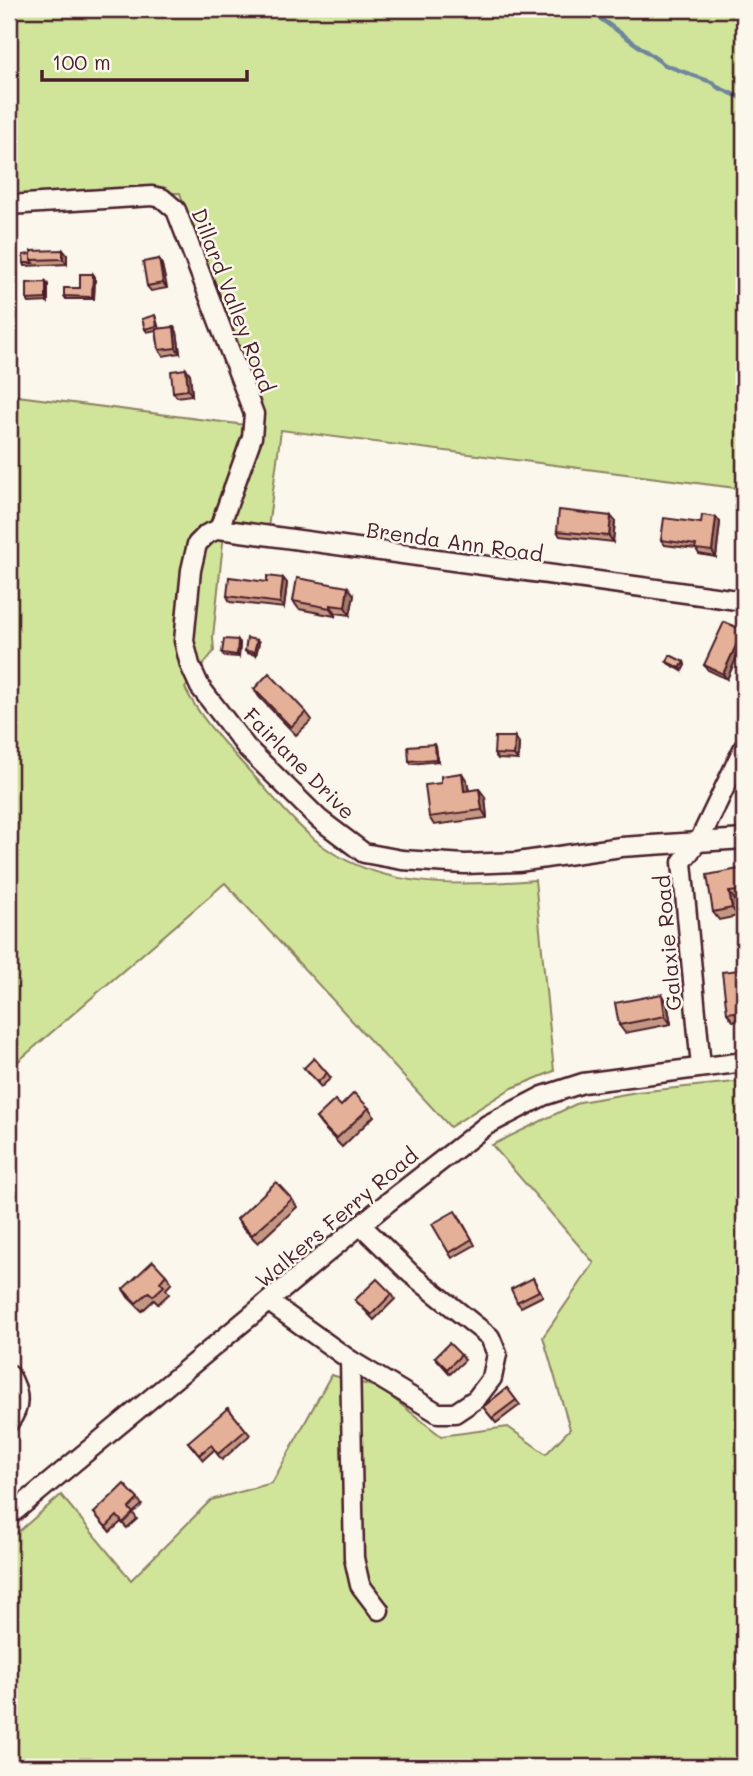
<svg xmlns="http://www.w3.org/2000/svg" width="753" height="1776" viewBox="0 0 753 1776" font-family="Mali,sans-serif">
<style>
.green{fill:#d0e59a;stroke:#8d8262;stroke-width:2}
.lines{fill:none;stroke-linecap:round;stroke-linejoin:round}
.stream{stroke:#6e859c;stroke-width:4.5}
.minor-casing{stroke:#4a1f2b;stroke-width:23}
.minor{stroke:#fbf7ec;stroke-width:18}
.wall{fill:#c49782;stroke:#4a1f2b;stroke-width:2}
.shaded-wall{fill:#a07b6a;stroke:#4a1f2b;stroke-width:2}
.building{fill:#e4b097;stroke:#4a1f2b;stroke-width:2}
.labels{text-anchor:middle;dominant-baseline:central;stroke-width:5;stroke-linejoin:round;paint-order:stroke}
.street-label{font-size:21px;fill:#4a1f2b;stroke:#fbf7ec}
</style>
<rect width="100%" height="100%" fill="#fbf7ec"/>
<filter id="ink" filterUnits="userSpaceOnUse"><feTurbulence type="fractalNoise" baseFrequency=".0143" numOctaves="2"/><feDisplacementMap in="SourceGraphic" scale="14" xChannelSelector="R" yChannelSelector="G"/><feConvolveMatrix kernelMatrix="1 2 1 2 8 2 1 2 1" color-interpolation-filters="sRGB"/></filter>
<g filter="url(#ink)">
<g class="green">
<path d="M9,9h735v480l-463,-59 -13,98 -43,-4 -12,113 1,14 -29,37c17,34 43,59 68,87 23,25 44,52 71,72 61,43 140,39 211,33l19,191 -44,18 -60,38 -225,-244 -216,186v-674l245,31 -74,-233 -107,1 -64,7z"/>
<path d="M744,1081v686h-735v-227l52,-45 70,85 80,-80 61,-17 59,-108 49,13 61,48 67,-9 38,27 24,-25 -27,-92 51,-74 -102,-118 88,-43 57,-10z"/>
</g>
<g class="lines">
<path class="stream" d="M587,9l78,56 49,18 3,4 27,12"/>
<defs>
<g id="minor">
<path d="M9,205l143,-9 10,2 14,12 78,204 -2,23 -33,92"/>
<path d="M744,601l-525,-72 -12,5 -10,10 -6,26 -7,71 6,24 10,22 47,61 72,71 45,34 38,7 63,4 53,-2 103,-15 123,-8"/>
<path d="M701,1067l-19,-205 19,-25 43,-90"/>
<path d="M269,1302l81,58 88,53h17l21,-14 16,-21 5,-24 -7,-17 -79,-63 -50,-49"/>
<path d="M350,1360l4,198 6,27 19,25"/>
<path d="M9,1374c10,16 13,32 0,48"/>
<path d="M9,1516l378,-313 100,-78 56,-29 40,-13 161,-21"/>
</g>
</defs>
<use href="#minor" class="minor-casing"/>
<use href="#minor" class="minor"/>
</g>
<g class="wall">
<path d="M63,250l4,5v9l-42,2 -1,-3z"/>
<path d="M159,259l3,6 5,23 -16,3 -4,-5z"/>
<path d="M93,274l2,3 -1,22h-28l-2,-3 16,-8z"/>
<path d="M48,285v17l-19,1 -2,-3z"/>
<path d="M156,318l3,11 15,-2 3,5 3,21 -17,3 -4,-6 -3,-20 -9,2 -2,-3z"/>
<path d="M186,369l4,5 2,21 -15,2 -4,-5z"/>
<path d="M716,517l4,5 -4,35 -17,-3 -3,-5 -31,-4 -4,-5z"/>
<path d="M615,521l-2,21 -53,-6 -3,-5z"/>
<path d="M283,578l4,5 -3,25 -54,-6 -3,-6 40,-14z"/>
<path d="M348,587l6,8 -4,20 -14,-2 -1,3 -36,-7 -6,-8z"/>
<path d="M743,630l1,2v9l-17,38 -19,-9 -4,-5z"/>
<path d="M257,640l2,2 -3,13 -9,-2 -2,-2z"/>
<path d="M240,643l-1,14 -15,-1 -2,-3z"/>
<path d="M667,662h17l1,3 -3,6 -13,-7z"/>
<path d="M254,689l52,23 6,8 -16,15 -37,-38z"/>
<path d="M515,737l4,6 -1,17 -20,-1 -4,-5z"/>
<path d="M436,747l2,14 -27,3 -2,-3z"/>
<path d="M467,781l2,10 10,-2 6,8 2,21 -53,7 -5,-8z"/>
<path d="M744,868v31l-9,1 3,16 -19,4 -6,-8z"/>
<path d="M739,970l5,7v43l-11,1 -6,-8z"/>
<path d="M667,1002l4,22 -46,9 -6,-8z"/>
<path d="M304,1068l23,5 4,5 -10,9z"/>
<path d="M341,1106l28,2 5,8 -32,31 -20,-21 -6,-8z"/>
<path d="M292,1199l5,8 -39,36 -16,-16 -5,-8z"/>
<path d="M459,1216l16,29 -23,13 -3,-5z"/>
<path d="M166,1275l6,8 -6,6 3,5 -11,10 -4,-4 -12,11 -14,-14 -5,-8z"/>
<path d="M533,1278l10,18 -22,11 -4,-5z"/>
<path d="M392,1294l3,5 -21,21 -19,-20z"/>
<path d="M461,1355l4,5 -15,14 -15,-17z"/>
<path d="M507,1388l13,17 -24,18 -13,-16z"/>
<path d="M246,1430l4,5 -28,25 -8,-10 -11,10 -15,-18z"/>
<path d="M138,1499l4,6 -9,8 4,6 -10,9 -6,-6 -11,10 -16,-19z"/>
</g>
<g class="shaded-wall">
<path d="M63,250l4,5v9l-4,-5z"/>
<path d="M159,259l3,6 5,23 -4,-5z"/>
<path d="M93,274l2,3 -1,22 -2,-2z"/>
<path d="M46,282l2,3v17l-2,-3z"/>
<path d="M174,327l3,5 3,21 -4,-5z"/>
<path d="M186,369l4,5 2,21 -4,-5z"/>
<path d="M611,516l4,5 -2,21 -4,-6z"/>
<path d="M716,517l4,5 -4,35 -4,-6z"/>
<path d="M283,578l4,5 -3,25 -4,-5z"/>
<path d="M348,587l6,8 -4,20 -5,-8z"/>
<path d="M330,605l6,8 -1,3 -5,-8z"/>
<path d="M743,630l1,2v9l-17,38 -4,-5z"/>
<path d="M238,640l2,3 -1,14 -2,-2z"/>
<path d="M257,640l2,2 -3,13 -2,-3z"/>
<path d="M684,662l1,3 -3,6 -2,-3z"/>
<path d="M515,737l4,6 -1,17 -4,-5z"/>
<path d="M435,744l1,3 2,14 -2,-2z"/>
<path d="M462,773l5,8 3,18 -6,-8z"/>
<path d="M479,789l6,8 2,21 -5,-8z"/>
<path d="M729,892l6,8 3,16 -6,-8z"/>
<path d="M739,970l5,7v18l-2,-4z"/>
<path d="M662,994l5,8 4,22 -6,-8z"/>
</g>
<g class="building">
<path d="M63,250v9l-32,1v-9z"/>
<path d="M31,254v6l2,3h-9l-1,-8z"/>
<path d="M159,259l4,24 -16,3 -4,-24z"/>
<path d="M80,274h13l-1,23 -28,-1v-8h16z"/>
<path d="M46,282v17l-19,1v-17z"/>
<path d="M155,315l2,11 -12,3 -3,-10z"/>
<path d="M174,327l2,21 -17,2 -3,-21z"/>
<path d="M186,369l2,21 -15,2 -2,-21z"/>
<path d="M559,510l52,6 -2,20 -52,-5z"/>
<path d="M702,515l14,2 -4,34 -17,-2 1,-4 -35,-5 3,-22 37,5z"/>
<path d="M267,576l16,2 -3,25 -53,-7 2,-19 38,5z"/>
<path d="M297,578l51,9 -3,20 -15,-2v3l-37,-7z"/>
<path d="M724,622l19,8 -20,44 -19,-9z"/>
<path d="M247,638l10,2 -3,12 -9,-1z"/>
<path d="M224,639l14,1 -1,15 -15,-2z"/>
<path d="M670,655l14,7 -4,6 -13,-6z"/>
<path d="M269,673l37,39 -15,15 -37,-38z"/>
<path d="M495,737h20l-1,18 -20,-1z"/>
<path d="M435,744l1,15 -27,2 -1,-15z"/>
<path d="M462,773l2,18 15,-2 3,21 -53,7 -4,-32 16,-2v-7z"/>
<path d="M744,868v22l-15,2 3,16 -19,4 -6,-37z"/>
<path d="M739,970l3,21h2v20l-17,2 -5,-41z"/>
<path d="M662,994l3,22 -46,9 -4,-22z"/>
<path d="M314,1058l13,15 -9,9 -14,-14z"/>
<path d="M354,1093l15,15 -33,31 -20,-21 19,-18 6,6z"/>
<path d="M276,1182l16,17 -40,36 -15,-16z"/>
<path d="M455,1211l17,28 -23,14 -17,-29z"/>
<path d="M153,1261l13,14 -6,7 4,4 -11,10 -4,-4 -13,11 -13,-14z"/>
<path d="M533,1278l6,13 -22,11 -6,-13z"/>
<path d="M377,1279l15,15 -21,21 -16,-15z"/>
<path d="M449,1343l12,12 -14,14 -12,-12z"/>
<path d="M507,1388l9,12 -24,18 -9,-11z"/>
<path d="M228,1408l18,22 -28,24 -7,-9 -12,10 -11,-13z"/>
<path d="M124,1484l14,15 -9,9 4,5 -10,10 -6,-7 -11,11 -12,-14z"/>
</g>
</g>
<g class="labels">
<g class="street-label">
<text transform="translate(234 300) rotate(69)">Dillard Valley Road</text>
<text transform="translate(455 541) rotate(8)">Brenda Ann Road</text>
<text transform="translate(300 763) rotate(45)">Fairlane Drive</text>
<text transform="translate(667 943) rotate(-95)">Galaxie Road</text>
<text transform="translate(336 1217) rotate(-40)">Walkers Ferry Road</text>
</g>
</g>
<rect width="753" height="1776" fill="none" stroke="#fbf7ec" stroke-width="35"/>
<rect x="18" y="18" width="718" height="1741" fill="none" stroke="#4a1f2b" stroke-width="2.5" filter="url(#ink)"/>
<path d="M42 70v10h205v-10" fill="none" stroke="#4a1f2b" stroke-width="3.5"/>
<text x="52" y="70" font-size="21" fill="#4a1f2b" stroke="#fbf7ec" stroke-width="5" paint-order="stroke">100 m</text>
</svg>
